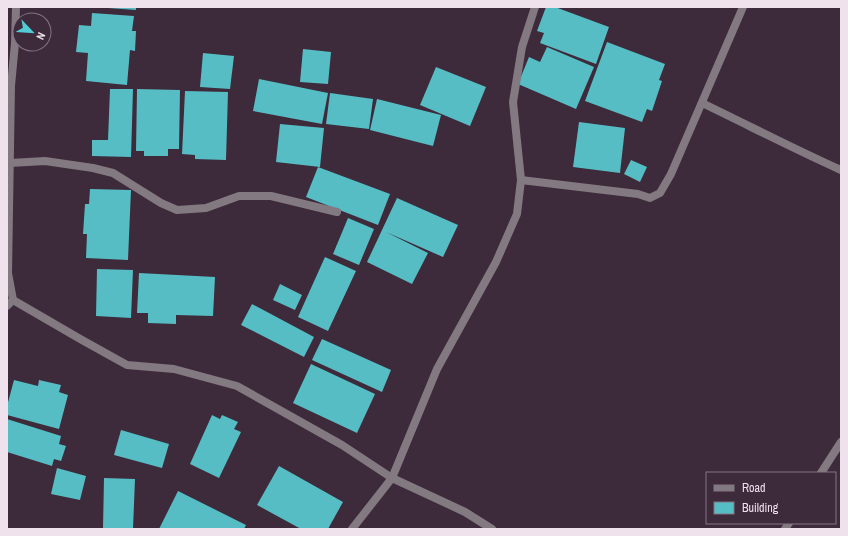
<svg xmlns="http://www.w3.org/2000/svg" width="848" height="536" viewBox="0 0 848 536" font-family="'Archivo Narrow',sans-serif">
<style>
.building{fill:#56bdc4}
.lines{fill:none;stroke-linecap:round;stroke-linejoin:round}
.street{stroke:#837981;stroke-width:8}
</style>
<rect width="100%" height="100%" fill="#3d2a3a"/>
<g class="building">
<path d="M108,7h28v3l-28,-2z"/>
<path d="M546,7h9l54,20 -13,37 -56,-21 4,-10 -7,-2z"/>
<path d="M92,13l42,3 -2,15h4l-1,20 -5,-1 -3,35 -41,-4 2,-28 -12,-1 3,-27 12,1z"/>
<path d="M607,42l58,22 -6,16 3,1 -10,30 -5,-2 -5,13 -57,-21z"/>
<path d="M547,47l47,20 -18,42 -58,-25 11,-27 11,5z"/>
<path d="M303,49l28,3 -3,32 -28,-2z"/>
<path d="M203,53l31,3 -4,33 -30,-2z"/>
<path d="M436,67l50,20 -16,39 -50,-21z"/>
<path d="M259,79l69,14 -6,31 -69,-13z"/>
<path d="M110,89h23l-2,68 -39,-1v-16h16z"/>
<path d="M137,89l43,1 -1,59h-11v7h-24v-5h-8z"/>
<path d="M185,91l43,1 -2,68 -31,-1v-4l-13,-1z"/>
<path d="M330,93l43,6 -4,30 -43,-5z"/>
<path d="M377,99l64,16 -8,31 -63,-16z"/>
<path d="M579,122l46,6 -5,45 -47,-6z"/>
<path d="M280,124l44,4 -4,39 -44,-5z"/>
<path d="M631,160l16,7 -7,15 -16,-8z"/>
<path d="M318,167l72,27 -12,31 -72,-28z"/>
<path d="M90,189l41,1 -3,70 -42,-2 1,-24h-4l2,-30h4z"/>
<path d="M397,198l61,27 -15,32 -57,-25 42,21 -16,31 -45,-22z"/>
<path d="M348,218l26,11 -15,36 -26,-11z"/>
<path d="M325,257l31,14 -28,60 -30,-14z"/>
<path d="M97,269l36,1 -2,48 -35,-2z"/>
<path d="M139,273l76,4 -2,39 -37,-1v9l-28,-1v-10h-11z"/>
<path d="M280,284l22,11 -7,15 -22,-10z"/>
<path d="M252,304l62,33 -10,20 -63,-32z"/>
<path d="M322,339l69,31 -9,22 -70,-32z"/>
<path d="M311,364l64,30 -18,39 -64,-30z"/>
<path d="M14,380l24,6 1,-6 22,5 -2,7 9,3 -9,34 -52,-14v-9z"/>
<path d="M212,415l8,4 2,-4 16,7 -4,7 7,3 -22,46 -29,-14z"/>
<path d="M7,419l54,17 -2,8 7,2 -5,15 -7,-2 -2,7 -45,-14z"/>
<path d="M121,430l48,14 -7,24 -48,-13z"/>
<path d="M279,466l64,36 -15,27h-27l-44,-24z"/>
<path d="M57,468l29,8 -6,24 -29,-6z"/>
<path d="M104,478l31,1 -2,50h-30z"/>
<path d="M178,491l68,34 -2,4h-85z"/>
</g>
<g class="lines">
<g class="street">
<path d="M11,86l-3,187 5,27 69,40 45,25 47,4 63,17 105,59 50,33 73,34 27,17"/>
<path d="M8,89l3,-3 4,-43 1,-36"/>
<path d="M702,103c46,22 92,46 139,67"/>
<path d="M10,163l35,-2 48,7 20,5 48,30 16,7 29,-2 33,-12h32l66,16"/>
<path d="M521,180l117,14 12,4 10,-5 11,-19 72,-167"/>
<path d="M7,306l6,-6"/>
<path d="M821,473l20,-31"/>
<path d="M352,529l40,-51 45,-109 59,-107 21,-48 4,-34 -8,-78 9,-55 13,-40"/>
<path d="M785,529l4,-6"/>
</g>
</g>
<rect width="848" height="536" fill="none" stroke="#efe2ec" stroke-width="16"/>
<rect x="706" y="472" width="130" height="52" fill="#3d2a3a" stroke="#847481"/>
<rect x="714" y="485" width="20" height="6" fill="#837981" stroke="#847481"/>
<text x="742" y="492" font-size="12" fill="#efe2ec">Road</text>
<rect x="714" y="502" width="20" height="12" fill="#56bdc4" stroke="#847481"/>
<text x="742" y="512" font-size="12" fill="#efe2ec">Building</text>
<g transform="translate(32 32) rotate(115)"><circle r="19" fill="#3d2a3a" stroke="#847481"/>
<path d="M0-3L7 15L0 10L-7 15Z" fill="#51ccd4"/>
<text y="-6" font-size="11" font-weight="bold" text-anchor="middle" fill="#efe2ec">N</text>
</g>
</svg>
